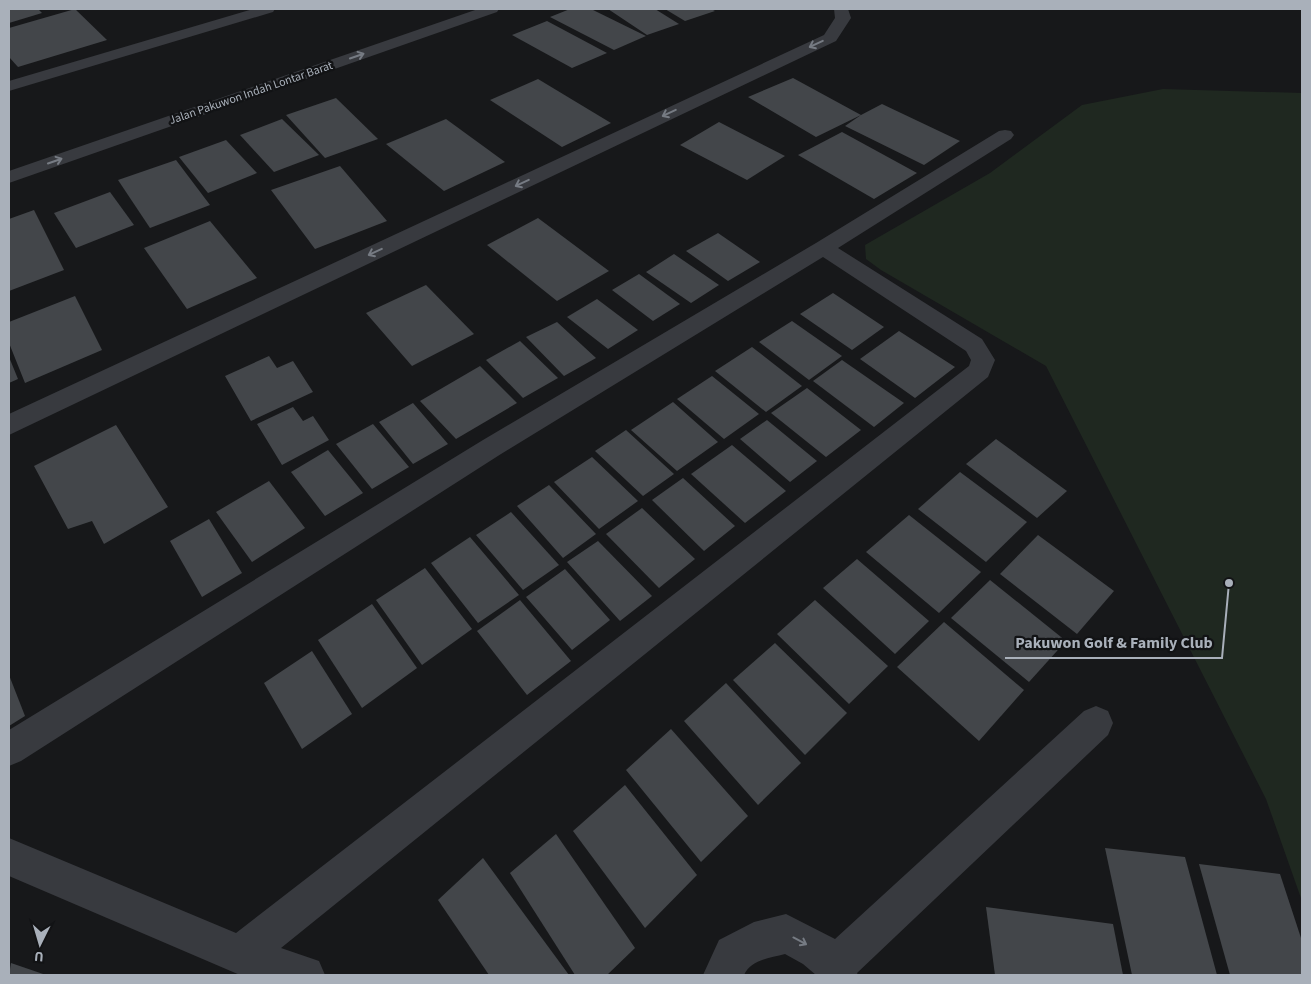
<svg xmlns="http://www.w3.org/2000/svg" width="1311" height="984" viewBox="0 0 1311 984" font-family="'Source Sans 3',sans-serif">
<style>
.green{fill:#1f2820}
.building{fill:#43464a}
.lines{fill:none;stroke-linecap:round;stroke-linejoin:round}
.minor{fill:#383a3f;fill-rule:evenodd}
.oneway{stroke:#767b83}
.labels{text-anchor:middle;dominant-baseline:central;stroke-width:4.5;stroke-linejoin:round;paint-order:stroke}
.far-street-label{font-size:12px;fill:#a9b0ba;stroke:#121315}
.leader{fill:none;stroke:#a9b0ba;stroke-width:2}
.callout-dot{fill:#a9b0ba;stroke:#121315;stroke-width:2}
.callout-label{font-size:16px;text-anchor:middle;font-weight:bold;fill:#a9b0ba;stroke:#121315;stroke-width:4.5;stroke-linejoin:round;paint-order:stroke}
</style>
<rect width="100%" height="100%" fill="#17181a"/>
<path class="green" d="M1163,89l139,4v808l-36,-102 -220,-433 -165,-96 -15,-11 -1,-14 125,-72 92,-68z"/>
<g class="building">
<path d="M9,9h29l4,4 -33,10z"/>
<path d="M75,9l32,31 -89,27 -9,-10v-29z"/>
<path d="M570,9h21l55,27 -32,14 -64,-33z"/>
<path d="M608,9h47l24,15 -32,11z"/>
<path d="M665,9h46l4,2 -30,10z"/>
<path d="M547,21l60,32 -35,15 -60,-33z"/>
<path d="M793,78l68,37 21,-11 78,37 -36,24 -79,-39 16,-11 -45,22 -68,-40z"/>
<path d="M538,79l73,44 -49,24 -72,-47z"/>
<path d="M336,98l42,41 -53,19 -39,-43z"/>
<path d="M282,119l37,36 -45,17 -34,-37z"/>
<path d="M446,119l59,43 -61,29 -58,-47z"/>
<path d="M719,122l66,34 -38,24 -67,-35z"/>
<path d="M842,132l75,41 -43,26 -76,-44z"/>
<path d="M226,140l31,33 -49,20 -29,-36z"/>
<path d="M176,160l34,45 -60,23 -32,-48z"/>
<path d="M340,166l47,55 -72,28 -44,-59z"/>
<path d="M110,192l24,33 -58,23 -22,-35z"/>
<path d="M34,210l30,60 -55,21v-72z"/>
<path d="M538,218l71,53 -52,30 -70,-56z"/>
<path d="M210,221l47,57 -70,31 -43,-61z"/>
<path d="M718,233l42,29 -32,19 -42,-30z"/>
<path d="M674,254l45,31 -28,18 -45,-31z"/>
<path d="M639,274l41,30 -27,17 -41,-31z"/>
<path d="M426,285l48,49 -62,32 -46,-53z"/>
<path d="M833,293l51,34 -32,23 -52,-36z"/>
<path d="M75,296l27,54 -77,33 -16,-40v-21z"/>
<path d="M597,299l41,31 -30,19 -41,-32z"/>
<path d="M792,321l50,35 -33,24 -50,-38z"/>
<path d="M557,322l39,36 -32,18 -38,-39z"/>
<path d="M899,331l56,36 -40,31 -55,-39z"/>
<path d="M520,341l38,37 -35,20 -37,-38z"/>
<path d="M752,347l50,39 -36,26 -51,-41z"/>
<path d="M269,356l8,12 16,-7 20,31 -62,29 -26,-45z"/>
<path d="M9,357l9,22 -9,4z"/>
<path d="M842,360l62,43 -30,24 -61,-46z"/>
<path d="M480,366l37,37 -61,36 -36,-38z"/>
<path d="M712,376l47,38 -35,25 -47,-40z"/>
<path d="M807,388l54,42 -35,27 -55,-44z"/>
<path d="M673,402l45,40 -41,29 -46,-41z"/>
<path d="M413,403l35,41 -35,20 -34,-42z"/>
<path d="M293,407l10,14 10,-5 16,24 -47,25 -25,-41z"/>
<path d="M767,420l50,41 -27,21 -50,-43z"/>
<path d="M373,424l36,43 -37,22 -36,-45z"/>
<path d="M116,425l52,82 -64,37 -12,-23 -24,8 -34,-63z"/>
<path d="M626,430l48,44 -31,22 -48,-45z"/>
<path d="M996,439l71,52 -30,27 -71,-54z"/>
<path d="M732,445l54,46 -41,32 -54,-49z"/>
<path d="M328,450l35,43 -38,23 -34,-44z"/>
<path d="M592,457l46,44 -39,28 -45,-47z"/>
<path d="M960,472l67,50 -41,40 -68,-53z"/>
<path d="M683,478l52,48 -31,25 -52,-51z"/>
<path d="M269,481l36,47 -53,34 -36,-50z"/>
<path d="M549,485l47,49 -33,24 -46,-52z"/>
<path d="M642,508l53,51 -36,29 -53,-54z"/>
<path d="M511,512l48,53 -36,25 -47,-55z"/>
<path d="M909,515l72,57 -42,41 -73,-61z"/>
<path d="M209,519l33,54 -40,24 -32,-56z"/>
<path d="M1038,535l76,56 -37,43 -77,-60z"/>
<path d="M470,537l49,58 -41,28 -47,-60z"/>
<path d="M598,541l54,55 -32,25 -53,-59z"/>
<path d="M857,559l72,62 -34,33 -72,-66z"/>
<path d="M425,568l47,61 -50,36 -46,-65z"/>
<path d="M565,569l45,51 -38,30 -46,-53z"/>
<path d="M990,580l76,61 -37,41 -78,-64z"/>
<path d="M520,600l51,61 -44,34 -50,-64z"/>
<path d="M815,600l73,66 -39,38 -72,-70z"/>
<path d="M372,604l45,64 -55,40 -44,-68z"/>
<path d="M944,622l80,68 -45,51 -82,-74z"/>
<path d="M775,643l72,70 -42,42 -72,-75z"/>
<path d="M312,651l40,63 -50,35 -38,-66z"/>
<path d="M9,675l16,41 -16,10z"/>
<path d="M726,683l75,80 -43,42 -74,-84z"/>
<path d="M671,729l77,87 -47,46 -75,-92z"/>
<path d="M625,785l72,90 -52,53 -72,-97z"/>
<path d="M556,834l79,114 -28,27h-32l-65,-102z"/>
<path d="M1105,848l80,9 32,118h-85z"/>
<path d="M483,858l86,117h-80l-51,-75z"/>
<path d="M1199,864l81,10 22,67v34h-72z"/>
<path d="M986,907l127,17 10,51h-128z"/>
<path d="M11,963l35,12h-37z"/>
</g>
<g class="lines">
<g class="minor">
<path d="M253,9h22l-2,3 -264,79v-10z"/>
<path d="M478,9h21l-2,3 -488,171v-12z"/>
<path d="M834,9h14l3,9 -15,23 -827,394v-21l815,-379 11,-17z"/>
<path d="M1005,130l6,1 3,4 -3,4 -173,109 144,91 13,21 -7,17 -707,571 38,13 6,14h-85l-231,-99v-38l227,95 733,-567 2,-6 -5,-9 -143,-94 -322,197 -480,307 -12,5v-36l474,-290 333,-197 183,-112z"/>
<path d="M1096,706l12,5 5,12 -5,12 -251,238 1,2h-42l-13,-11 -18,-10c-16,4 -34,6 -41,21h-41l16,-35 35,-18 32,-8 49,25 249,-228z"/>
</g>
</g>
<defs><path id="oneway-shaft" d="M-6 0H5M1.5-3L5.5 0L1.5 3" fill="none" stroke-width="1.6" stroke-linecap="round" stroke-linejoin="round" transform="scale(1.25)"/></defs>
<g class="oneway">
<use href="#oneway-shaft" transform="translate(816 44) rotate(155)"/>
<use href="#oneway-shaft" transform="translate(357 56) rotate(-19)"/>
<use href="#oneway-shaft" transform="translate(669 113) rotate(155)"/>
<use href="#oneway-shaft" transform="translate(55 161) rotate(-19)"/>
<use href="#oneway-shaft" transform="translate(522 183) rotate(155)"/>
<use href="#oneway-shaft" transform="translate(375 252) rotate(155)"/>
<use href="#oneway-shaft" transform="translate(800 941) rotate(28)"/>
</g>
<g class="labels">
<g class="far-street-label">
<text transform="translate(251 93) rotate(-19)">Jalan Pakuwon Indah Lontar Barat</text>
</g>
</g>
<path class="leader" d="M1229 583L1222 658H1005"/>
<circle class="callout-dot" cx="1229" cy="583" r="5"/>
<g class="callout-label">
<text x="1114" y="648">Pakuwon Golf &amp; Family Club</text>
</g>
<rect width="1311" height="984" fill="none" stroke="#a9b0ba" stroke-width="20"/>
<g transform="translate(40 944) rotate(185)" stroke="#121315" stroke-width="4" paint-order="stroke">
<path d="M0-4L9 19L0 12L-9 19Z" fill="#a9b0ba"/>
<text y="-8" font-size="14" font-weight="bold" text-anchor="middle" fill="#a9b0ba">U</text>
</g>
</svg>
